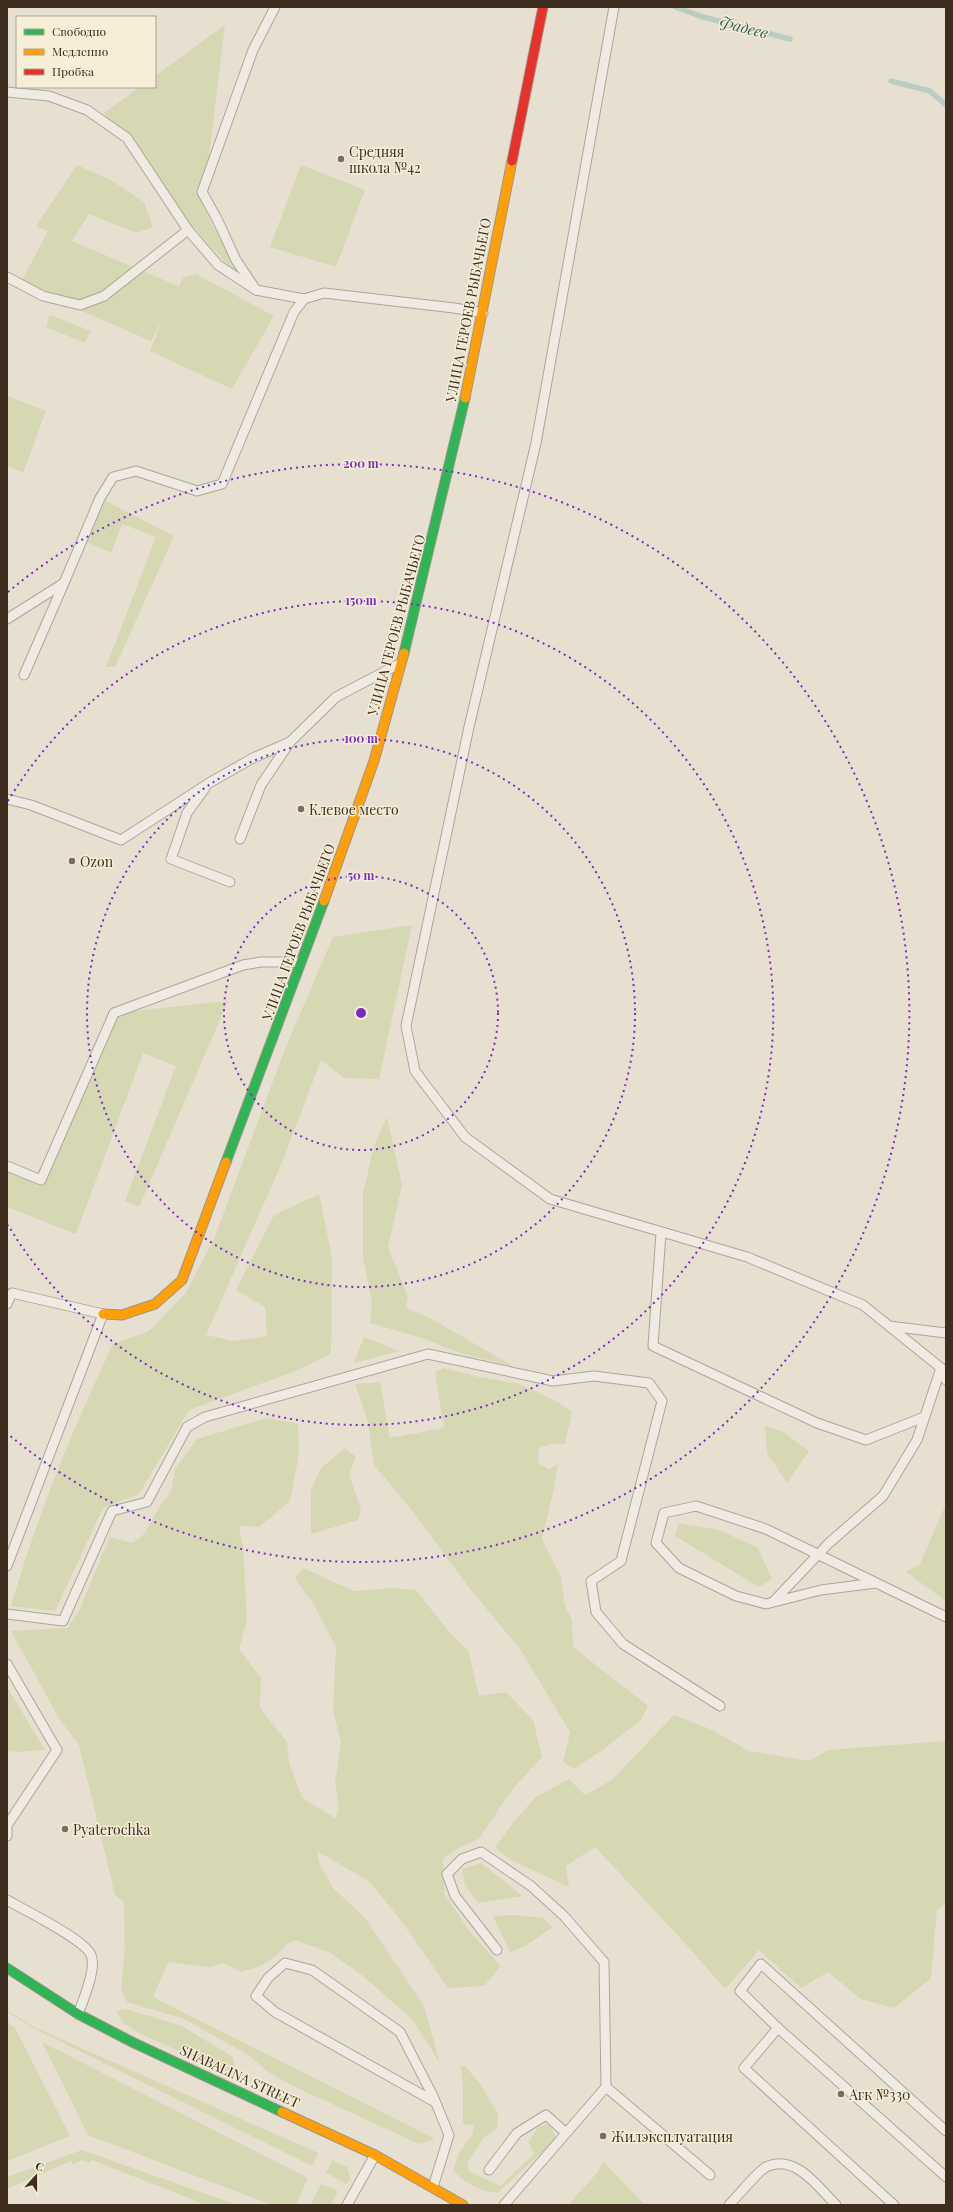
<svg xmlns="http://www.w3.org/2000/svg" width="953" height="2212" viewBox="0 0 953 2212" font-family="'Playfair Display',serif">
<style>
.green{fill:#d6d7b3}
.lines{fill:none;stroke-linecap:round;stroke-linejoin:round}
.stream{stroke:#bcccc2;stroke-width:5.5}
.lane-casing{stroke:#ada599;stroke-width:11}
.fast-casing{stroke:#9c958a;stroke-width:11}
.slow-casing{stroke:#9c958a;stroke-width:11}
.jam-casing{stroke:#9c958a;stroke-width:11}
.lane{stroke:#efebe3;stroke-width:9}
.fast{stroke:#30b455;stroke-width:9}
.slow{stroke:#ff9f0a;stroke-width:9}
.jam{stroke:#e5322d;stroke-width:9}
.ring{fill:none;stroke:#7b2cbf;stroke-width:2;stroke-dasharray:2 4}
.poi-dot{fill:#786c5e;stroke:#f7eed8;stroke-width:1.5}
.labels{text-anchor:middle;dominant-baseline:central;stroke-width:3;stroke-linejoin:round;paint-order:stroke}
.poi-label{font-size:14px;fill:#3d2e20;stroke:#f7eed8;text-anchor:start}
.street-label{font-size:14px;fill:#3d2e20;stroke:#f7eed8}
.water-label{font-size:15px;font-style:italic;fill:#2f5d5a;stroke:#f7eed8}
.centre{fill:#7b2cbf;stroke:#f7eed8;stroke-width:2}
.ring-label{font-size:12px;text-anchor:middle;font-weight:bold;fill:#7b2cbf;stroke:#f7eed8;stroke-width:3;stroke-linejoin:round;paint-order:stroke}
</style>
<rect width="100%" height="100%" fill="#e7e0d1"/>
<g class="green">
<path d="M225,25l-22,181 38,74 -74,-82 8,2 -16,-14 -55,-73 36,-26h15v-11z"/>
<path d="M77,165l34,15 33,22 9,25 -17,6 -47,-19 -17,27 106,45 -2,6 7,-14 13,-4 78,42 -42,73 -82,-38 12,-31 -11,21 -131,-57 28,-53 -12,-5z"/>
<path d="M301,165l64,25 -29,77 -66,-20z"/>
<path d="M50,315l41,16 -6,12 -39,-16z"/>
<path d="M7,396l39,15 -23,62 -16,-7z"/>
<path d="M100,498l74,38 -59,131h-9l50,-130 -34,-13 -11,29 -29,-13z"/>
<path d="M412,925l-33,154 -35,-1 -23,-18 -38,100 -77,175 28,6 33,-5 -2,-29 -29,-17 38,-75 45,-21 13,64 -1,96 -38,18 -104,38 -50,84 -36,14 -48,103 -44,-5c26,-90 62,-178 102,-262l36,-13 36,-37 29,-55 71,-190 48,-112z"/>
<path d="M228,1001l-89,206 -14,-6 51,-135 -33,-13 -67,181 -69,-27v-41l33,14 74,-167z"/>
<path d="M387,1117l15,68 -14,62 20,50 -2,11 26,11 81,47 -53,-13 -38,-15 -52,-15 2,-21 -9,-44v-65l11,-47z"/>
<path d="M364,1337l35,14 -45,12z"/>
<path d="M444,1368l30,8 45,8 37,17 16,11 -7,32h-13l-13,4 -1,15 11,6 9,-5 -5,28 -11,47 19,38 3,26 8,18 1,26 75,59 -7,14 -37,29 -30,20 -11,-7 7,-30 -50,-83 -50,-60 -59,-80 -37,-44 -6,-43 -13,-38 25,-2 10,56 54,-10 -9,-56z"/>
<path d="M267,1418l31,6 1,30 -9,47 -31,26 -20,-1 4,21 4,73 -8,29 22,29 -1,30 27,34 2,20 13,36 33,20 4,-10 -4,-25 6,-41 -8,-31 3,-64 -22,-42 -19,-27 8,-10 51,23 39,-3 23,2 33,42 19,18 11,46 27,-4 27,28 9,37 -31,34 -32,48 -17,7 -19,12 1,35 26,39 31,34 -17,20 -36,2 -48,-69 -30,-37 -53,-31 3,14 13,23 32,30 59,88 16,57 -28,-44 -49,-43 -34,-24 -34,-12c-12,5 -12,10 -22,18 -9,7 -21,11 -32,14l-17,-9 -15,4 -41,-5 -15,35 282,142 -16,5 -128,-59 -21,-12 -23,-19 -63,-35 -57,-17 -6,-13 4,-41 -1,-45 -9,-8 -36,-150 -19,-25 -49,-89 56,-3 11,-15 32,-76 22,6 12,-9 16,-28 11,-14 4,-23 22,-30z"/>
<path d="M765,1425l18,7 26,19 -22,32 -20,-30z"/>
<path d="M345,1448l11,9 -7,18 12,34 -3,11 -47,14v-44l10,-22z"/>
<path d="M946,1504v97l-40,-29 14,-8z"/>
<path d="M678,1523l41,7 39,18 14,31 -13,8 -84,-51z"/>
<path d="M7,1687l38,63 -28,2 -10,-1z"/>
<path d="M674,1715l36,14 39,22 60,10 19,-11 118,-9v163l-9,6 -6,68 -37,30 -33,-9 -33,-27 -27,16 -42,-38 -34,39 -41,-47 -89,-95 -29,19 3,21 -60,-28 -14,-12 21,-28 20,-22 33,-18 16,16 27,-15z"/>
<path d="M481,1863l42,33 -45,7 -13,-18 -3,-16z"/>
<path d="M515,1915l28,3 10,9 -28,19 -15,6 -17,-36z"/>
<path d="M126,2009l56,17 51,31 2,12 -12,2 -78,-35 -22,-13 -7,-12z"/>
<path d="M7,2010l27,17 284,126 -6,13 -277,-137 -28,-17z"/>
<path d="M7,2022l8,6 55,108 -63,25z"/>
<path d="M42,2042l266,136 -12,27h-24l-184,-70z"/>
<path d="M465,2066l15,18 18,30 -1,15 -13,8 -17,26 2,8 31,15 34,-32 -5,-12 9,-15 11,-3 8,15 -60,54c-18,-2 -30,-9 -44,-22l6,-18 13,-18 2,-10 -11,-1v-39l-2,-18z"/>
<path d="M82,2150l155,55h-31l-114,-45 -2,3 -8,-3 -9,5 -2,-4 -64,28v-12z"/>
<path d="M332,2160l15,7 3,11 -3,6 -21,-11z"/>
<path d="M603,2162l42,43h-77c10,-13 29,-28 35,-43z"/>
<path d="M321,2184l17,7 -7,14h-21z"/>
</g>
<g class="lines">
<g class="stream">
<path d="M675,7l28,10 87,22"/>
<path d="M891,81l39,10 16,14"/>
</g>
<defs>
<g id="lane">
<path d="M614,7l-78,436 -67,284 -63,299 9,45 50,66 85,62 197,58 116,48 78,63 5,12"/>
<path d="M7,92l42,4 38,14 40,28 61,92 -84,66 -24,9 -37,-9 -36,-19"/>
<path d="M188,230l30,35 38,25 48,9"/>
<path d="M256,290l-20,-30 -19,-41 -15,-27 51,-142 22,-43"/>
<path d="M7,619l57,-36 36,-85 13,-21 23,-6 61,20 25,-7 72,-172 10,-13 20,-6 130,15 29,5"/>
<path d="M24,675l40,-92"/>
<path d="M205,788l-18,25 -16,46 59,23"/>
<path d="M7,799l24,6 90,35 88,-57 44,-25 37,-16 46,-45 61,-32"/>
<path d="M240,839l21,-54 29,-43"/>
<path d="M7,1166l34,14 73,-167 129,-48 18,-3h40"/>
<path d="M661,1233l-8,113 164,77 49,17 58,-23"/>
<path d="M7,1304l5,-11 91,21 -96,252"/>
<path d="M889,1326l57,7"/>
<path d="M876,1583l-55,7 -55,14 -30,-8 -57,-28 -23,-25 8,-30 32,-7 70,23 180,88"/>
<path d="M773,1602l56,-59 54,-47 34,-56 24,-72"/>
<path d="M7,1614l56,7 49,-110 35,-9 40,-75 18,-10 223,-63 125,27 41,-5 55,7 13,18 -41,160 -30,20 5,31 27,32 97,62"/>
<path d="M7,1664l50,86 -49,74"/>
<path d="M7,1823v13"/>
<path d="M7,1900c17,10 77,39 84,55 6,13 -8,46 -13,59"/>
<path d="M497,1950l-42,-54 -8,-22 15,-15 19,-7 50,34 33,30 40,46 2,125"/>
<path d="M778,2028l168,149"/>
<path d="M489,2170l28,-37 29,-18 20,18"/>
<path d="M433,2187l16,-52 -16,-39 -33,-64 -88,-62 -27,-7 -17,15 -12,18 19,16 160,90"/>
<path d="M347,2205l28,-50"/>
<path d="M504,2205l102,-118 104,88"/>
<path d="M729,2205c8,-8 28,-33 37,-38 29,-14 52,20 70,38"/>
<path d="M894,2205l-150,-137 34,-40 -38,-37 21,-27 185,167"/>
</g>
<g id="fast">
<path d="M404,653l61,-255"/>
<path d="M226,1162l98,-261"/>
<path d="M7,1968l71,46 56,29 148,69"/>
</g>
<g id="slow">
<path d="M465,398l47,-237"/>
<path d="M324,901l50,-140 30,-108"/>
<path d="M103,1314l19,1 33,-11 27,-24 44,-118"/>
<path d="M282,2112l93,43 88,50"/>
</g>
<path id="jam" d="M512,161l31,-154"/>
</defs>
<use href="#lane" class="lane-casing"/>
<use href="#fast" class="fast-casing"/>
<use href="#slow" class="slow-casing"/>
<use href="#jam" class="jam-casing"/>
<use href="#lane" class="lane"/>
<use href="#fast" class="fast"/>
<use href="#slow" class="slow"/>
<use href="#jam" class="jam"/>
</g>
<g class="ring">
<circle cx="361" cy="1013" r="137"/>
<circle cx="361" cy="1013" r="274"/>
<path d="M8 801A412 412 0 1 1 8 1225"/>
<path d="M8 592A549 549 0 1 1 8 1434"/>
</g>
<g class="poi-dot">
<circle cx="341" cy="159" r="4"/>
<circle cx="301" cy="809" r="4"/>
<circle cx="72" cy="861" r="4"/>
<circle cx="65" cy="1829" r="4"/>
<circle cx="841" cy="2094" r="4"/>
<circle cx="603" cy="2136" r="4"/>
</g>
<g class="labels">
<g class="poi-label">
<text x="349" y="151">Средняя<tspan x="349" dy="16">школа №42</tspan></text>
<text x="309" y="809">Клевое место</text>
<text x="80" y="861">Ozon</text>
<text x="73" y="1829">Pyaterochka</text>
<text x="849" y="2094">Агк №330</text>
<text x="611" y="2136">Жилэксплуатация</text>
</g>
<g class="street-label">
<text transform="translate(468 310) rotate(-79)">УЛИЦА ГЕРОЕВ РЫБАЧЬЕГО</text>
<text transform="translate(396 625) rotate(-75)">УЛИЦА ГЕРОЕВ РЫБАЧЬЕГО</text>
<text transform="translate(298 932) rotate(-70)">УЛИЦА ГЕРОЕВ РЫБАЧЬЕГО</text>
<text transform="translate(240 2076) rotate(25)">SHABALINA STREET</text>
</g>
<g class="water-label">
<text transform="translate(744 27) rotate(14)">Фадеев</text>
</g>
</g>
<circle cx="361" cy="1013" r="6" class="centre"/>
<g class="ring-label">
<text x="361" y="468">200 m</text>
<text x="361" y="605">150 m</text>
<text x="361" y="743">100 m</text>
<text x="361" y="880">50 m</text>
</g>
<rect width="953" height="2212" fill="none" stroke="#3d2e20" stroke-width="16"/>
<rect x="16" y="16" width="140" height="72" fill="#f7eed8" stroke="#ada18e"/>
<rect x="24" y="29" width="20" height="6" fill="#30b455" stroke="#ada18e"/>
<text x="52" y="36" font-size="12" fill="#3d2e20">Свободно</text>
<rect x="24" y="49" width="20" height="6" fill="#ff9f0a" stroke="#ada18e"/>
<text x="52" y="56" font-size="12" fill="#3d2e20">Медленно</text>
<rect x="24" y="69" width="20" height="6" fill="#e5322d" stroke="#ada18e"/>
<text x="52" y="76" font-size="12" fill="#3d2e20">Пробка</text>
<g transform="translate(36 2176) rotate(21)" stroke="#f7eed8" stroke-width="3" paint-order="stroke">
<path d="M0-3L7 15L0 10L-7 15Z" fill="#3d2e20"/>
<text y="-6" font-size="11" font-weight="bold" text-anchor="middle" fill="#3d2e20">С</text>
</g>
</svg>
